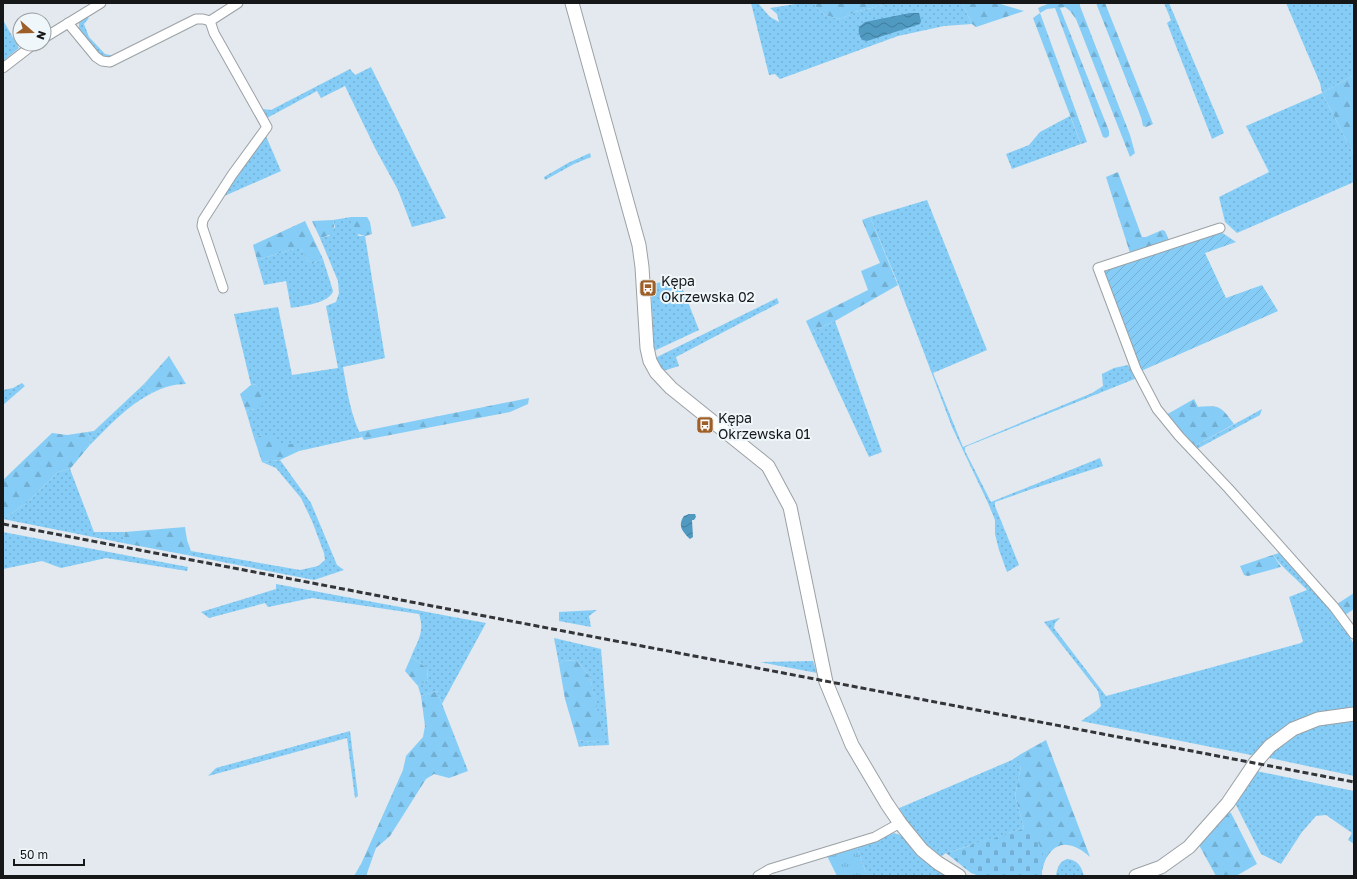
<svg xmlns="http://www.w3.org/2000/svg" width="1357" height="879" viewBox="0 0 1357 879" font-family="'Golos Text',sans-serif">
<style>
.grass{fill:url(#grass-dots)}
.forest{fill:url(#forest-firs)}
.cemetery{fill:url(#cemetery-stones)}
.park{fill:url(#park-tufts)}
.garden{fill:url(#garden-furrows)}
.water{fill:url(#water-waves)}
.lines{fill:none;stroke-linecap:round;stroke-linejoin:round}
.street-casing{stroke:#9ba1a5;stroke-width:11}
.secondary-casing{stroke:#9ba1a5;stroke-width:15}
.street{stroke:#fff;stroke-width:9}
.secondary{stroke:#fff;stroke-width:13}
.rail{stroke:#333538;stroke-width:3;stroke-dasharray:6 3;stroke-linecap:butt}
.labels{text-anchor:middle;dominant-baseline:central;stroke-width:4;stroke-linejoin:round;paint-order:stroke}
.poi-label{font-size:14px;fill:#151719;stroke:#f0f7fb;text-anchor:start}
</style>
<defs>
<pattern id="grass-dots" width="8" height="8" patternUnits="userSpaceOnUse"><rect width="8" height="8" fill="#85cdf6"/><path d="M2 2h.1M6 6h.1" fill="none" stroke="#72afd2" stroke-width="1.8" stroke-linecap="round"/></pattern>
<pattern id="forest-firs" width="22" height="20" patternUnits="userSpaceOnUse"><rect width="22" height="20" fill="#85cdf6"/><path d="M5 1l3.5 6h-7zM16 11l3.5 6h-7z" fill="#72afd2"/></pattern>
<pattern id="cemetery-stones" width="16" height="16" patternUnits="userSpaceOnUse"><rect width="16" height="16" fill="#85cdf6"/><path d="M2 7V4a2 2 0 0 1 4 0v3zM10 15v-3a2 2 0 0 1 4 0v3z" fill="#72afd2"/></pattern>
<pattern id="park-tufts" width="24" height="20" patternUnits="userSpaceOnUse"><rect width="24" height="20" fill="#85cdf6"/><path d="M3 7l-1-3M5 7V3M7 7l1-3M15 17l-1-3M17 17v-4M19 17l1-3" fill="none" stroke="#72afd2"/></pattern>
<pattern id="garden-furrows" width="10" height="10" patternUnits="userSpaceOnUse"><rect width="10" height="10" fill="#85cdf6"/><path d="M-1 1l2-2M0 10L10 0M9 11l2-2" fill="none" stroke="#72afd2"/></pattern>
<pattern id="water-waves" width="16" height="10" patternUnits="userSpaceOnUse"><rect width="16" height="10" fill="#5099c1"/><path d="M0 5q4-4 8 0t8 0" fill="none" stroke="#417c9c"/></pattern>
</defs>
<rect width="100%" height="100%" fill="#e3e9ee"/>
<g class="grass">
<path d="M751,3h7l12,14 9,5 -2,-8 -7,-6 32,-5h12c4,11 16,14 27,16l14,-7 36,-9h71l10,21 -28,2 -46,10 -118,43 -5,-5 -6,1z"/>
<path d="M1164,3h5l55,130 -12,6 -45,-116 4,-3z"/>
<path d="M1286,3h68v72l-32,18 32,62v27l-117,51 -12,-11 -6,-25 50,-25 -23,-46 76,-33 -2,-10z"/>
<path d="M86,17l3,1 -5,6 5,13 16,17 10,2 -9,2 -5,-1 -22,-24v-10z"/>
<path d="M3,20l16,28 -16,13z"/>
<path d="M371,67l2,4 73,147 -34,9 -14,-37 -23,-42 -30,-62 -24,12 -4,-7 -50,27 -4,-9 8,1 79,-41 5,6z"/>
<path d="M1070,116l11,28 -69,25 -6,-15 23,-9 11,-13z"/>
<path d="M265,134l16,37 -59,26z"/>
<path d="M590,153l1,4 -17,7 -29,16 -1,-3 24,-14z"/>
<path d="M927,200l60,150 -54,23 30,74 129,-54 11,-7 -1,-12 12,-6 14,-3 9,13 -172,69v4l26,51 109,-44 3,8 -74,24 -34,12v4l24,59 -12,7 -8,-22 -4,-16v-14l-7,-17 -36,-76 -55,-146 -27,-64z"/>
<path d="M351,217v9l8,10h6l20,122 -42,9c4,23 8,51 19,70l-63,14 -2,-7h-18l-17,-9 -8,3 -8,-27 9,-2 2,-25 -6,1 -17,-71 44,-7 14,68 46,-7 -12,-62 10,-4 3,-9 -1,-12 -18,-43 9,-2 6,-9 -2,-7z"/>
<path d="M294,249h7l5,10 6,5 11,-5 10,32c-3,12 -31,15 -42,17l-5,-27 -22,4 -7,-25z"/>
<path d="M678,277l21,53 -45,21 -3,-66z"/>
<path d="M777,298l2,5 -103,54 3,9 -16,5 -7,-9 1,-5z"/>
<path d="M835,321l47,131 -13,5 -58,-125z"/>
<path d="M22,383l3,3 -22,19v-15l10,-2z"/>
<path d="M144,384l8,9c-24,12 -43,33 -63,53l2,-7 -4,-7 7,-1z"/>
<path d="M1262,409l-2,6 -65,35 -2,-3z"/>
<path d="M280,460l31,43 26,62 7,5 -30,10 -127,-25 4,-4 109,19 18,-4 7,-6 -1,-7 -12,-32 -11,-23 -25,-30 -14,-6z"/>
<path d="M70,469l24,63h31l-2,11 -120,-24 25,-17 30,-30z"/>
<path d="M3,532l185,35 -1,4 -81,-13 -45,10 -19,-7 -39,8z"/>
<path d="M1279,553h3l49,55 23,36v66l-14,2 -84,44 -175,-35 15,-10 5,-5 -3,-15 -54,-69 16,-4 -5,5 -1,5 52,68 195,-53 2,-2 -14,-44 18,-7c-11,-12 -24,-21 -34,-35z"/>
<path d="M276,584l210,39 -44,81 -5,-13 -16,5 -3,-10 10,-6 -1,-12 -16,-11c7,-17 14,-25 8,-43l-107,-16 -44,9 -3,-4 -56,15 -8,-6 75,-23z"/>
<path d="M597,610l-8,6 2,11 -32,-6v-9z"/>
<path d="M554,638l47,11 8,96 -25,1 -5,1 -2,-7 15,2 11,-3 -13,-62 -13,-17 -14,1 -4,3z"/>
<path d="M813,661l4,12 -57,-11z"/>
<path d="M1354,719v57l-89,-19 23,-21 30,-11z"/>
<path d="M350,731l8,65 -3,2 -8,-60 -139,38 8,-8z"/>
<path d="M1021,754v12l-6,30 9,32 -78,25 -7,5 -26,-26 -16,-23 115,-49z"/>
<path d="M1256,771l98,20v53l-6,-4 4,-7 -26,-18 -10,1 -14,16 -21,32 -20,-10 -27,-53z"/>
<path d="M894,833l9,3 49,40h-85l-10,-29z"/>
<path d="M1067,859c11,1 14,7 17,17h-28c1,-8 3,-14 11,-17z"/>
</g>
<g class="forest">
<path d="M814,3h77l-36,9 -14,7c-11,-2 -23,-5 -27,-16z"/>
<path d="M962,3h35l27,8 -48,16 -4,-3z"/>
<path d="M1050,3h30v3l50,129 5,18 -5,4 -54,-138 -6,-8 -5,-4 -5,1 49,123v5l-3,2 -3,-1 -48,-129 -8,1 -7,4 47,129 -6,2 -48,-126 7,-5 -2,-5z"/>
<path d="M1096,3h9l48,121 -7,3 -3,-1 -2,-9z"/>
<path d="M1354,75v80l-32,-62z"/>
<path d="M1118,172l24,65h4l16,-7 3,1 4,9 -39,13 -24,-76z"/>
<path d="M351,217h16l3,5 2,12 -7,2 -11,-3 -3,-7z"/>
<path d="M870,217l28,68 -63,36 -24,11 -5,-11 62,-31 -7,-19 19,-8 -18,-43z"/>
<path d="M333,220c3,13 -1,15 -13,18l-8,-17z"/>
<path d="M305,221l18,38 -11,5 -6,-5 -5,-10h-7l-37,11 -4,-15z"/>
<path d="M169,356l17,28c-12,0 -22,3 -34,9l-8,-9z"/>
<path d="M257,384l8,14 -2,7 -8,4 -9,2 -6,-17 11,-9z"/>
<path d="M529,398l-1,6 -18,8 -146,28 -5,-8z"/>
<path d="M1194,399l4,8c23,-2 23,0 36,17l-41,23 -29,-31z"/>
<path d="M87,432l4,7 -2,7 -19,23 -12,3 -30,30 -25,17v-39l49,-47 15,2z"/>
<path d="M262,435c8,0 13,1 17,9h19l1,7 -19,9 -18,2 -8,-24z"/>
<path d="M185,527l2,13 4,11 -4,4 -64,-12 2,-11z"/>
<path d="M1273,555l8,12 -33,9 -4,-1 -4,-9z"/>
<path d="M1354,593v16l-9,6 -8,-11z"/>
<path d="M411,657l16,11 1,12 -10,6 -13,-15z"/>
<path d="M577,660l13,17 14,62 -12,3 -15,-2 -12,-41 -6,-35 4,-3z"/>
<path d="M437,691l31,80 -19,7 -15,-4 -8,5 -36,57 -14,12 -10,28h-12l7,-12 42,-94 3,-14 17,-19 2,-11 -4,-30z"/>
<path d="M1046,740l44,117c-7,-6 -13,-11 -23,-12 -15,-2 -26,18 -25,31l-72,-31 54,-17 -9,-32 6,-30v-12z"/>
<path d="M1228,812l3,1 26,51 -21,12h-20l-17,-31z"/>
</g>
<path class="cemetery" d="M1032,826l13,34 -3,10v6h-63l-8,-3 -25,-20z"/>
<path class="park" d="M857,847l10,29h-30l-10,-20z"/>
<path class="garden" d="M1221,232l15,10 -31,11 21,45 36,-13 16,26 -137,60 -39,-101z"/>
<g class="water">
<path d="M910,13h9l2,8 -1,3 -53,17 -5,-1c-3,-5 -4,-8 -3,-13l6,-5z"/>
<path d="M689,514h6l1,3 -2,3h-2l1,17 -3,2c-7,-7 -13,-13 -6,-23z"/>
</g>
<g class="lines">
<defs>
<g id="street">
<path d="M210,21l4,12 53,94 -35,48 -29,45 -1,6 21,62"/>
<path d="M68,23l28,34 6,4 8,1 86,-43h7l7,2 28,-18"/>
<path d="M44,38l57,-35"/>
<path d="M3,68l31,-24"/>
<path d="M1220,228l-122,40 38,101 21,40 22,27 50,53 105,118 20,27"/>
<path d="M758,876l12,-7 105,-32 25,-14"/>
</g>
<g id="secondary">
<path d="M572,3l67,242 3,22 5,81 3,13 6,11 15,16 97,78 22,41 36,175 26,63 35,59 13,19 22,27 16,13 21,13"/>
<path d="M1136,876l25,-9 28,-20 39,-44 27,-40 15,-17 23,-17 25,-10 36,-5"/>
</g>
</defs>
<use href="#street" class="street-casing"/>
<use href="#secondary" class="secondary-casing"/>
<use href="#street" class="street"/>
<use href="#secondary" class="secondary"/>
<path class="rail" d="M3,524l1351,258"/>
</g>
<defs>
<symbol id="bus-square" viewBox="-11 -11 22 22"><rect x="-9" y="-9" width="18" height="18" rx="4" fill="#9e5e27" stroke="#f0f7fb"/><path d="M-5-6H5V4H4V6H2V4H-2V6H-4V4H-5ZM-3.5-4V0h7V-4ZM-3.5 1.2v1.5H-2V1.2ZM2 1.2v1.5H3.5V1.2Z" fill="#fff"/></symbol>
</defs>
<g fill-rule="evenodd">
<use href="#bus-square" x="638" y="278" width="20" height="20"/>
<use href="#bus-square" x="695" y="415" width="20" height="20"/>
</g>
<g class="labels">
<g class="poi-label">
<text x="661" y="280">Kępa<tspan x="661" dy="16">Okrzewska 02</tspan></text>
<text x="718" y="417">Kępa<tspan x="718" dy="16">Okrzewska 01</tspan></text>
</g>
</g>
<rect width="1357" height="879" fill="none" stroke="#151719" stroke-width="8"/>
<g transform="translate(32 32) rotate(110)"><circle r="19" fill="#f0f7fb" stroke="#989da1"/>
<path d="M0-3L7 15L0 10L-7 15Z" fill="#9e5e27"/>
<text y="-6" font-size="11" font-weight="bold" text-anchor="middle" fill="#151719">N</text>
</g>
<path d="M14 859v6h70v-6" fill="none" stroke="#151719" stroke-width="2"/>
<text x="20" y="859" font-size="12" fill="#151719" stroke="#f0f7fb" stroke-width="3" paint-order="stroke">50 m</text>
</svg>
